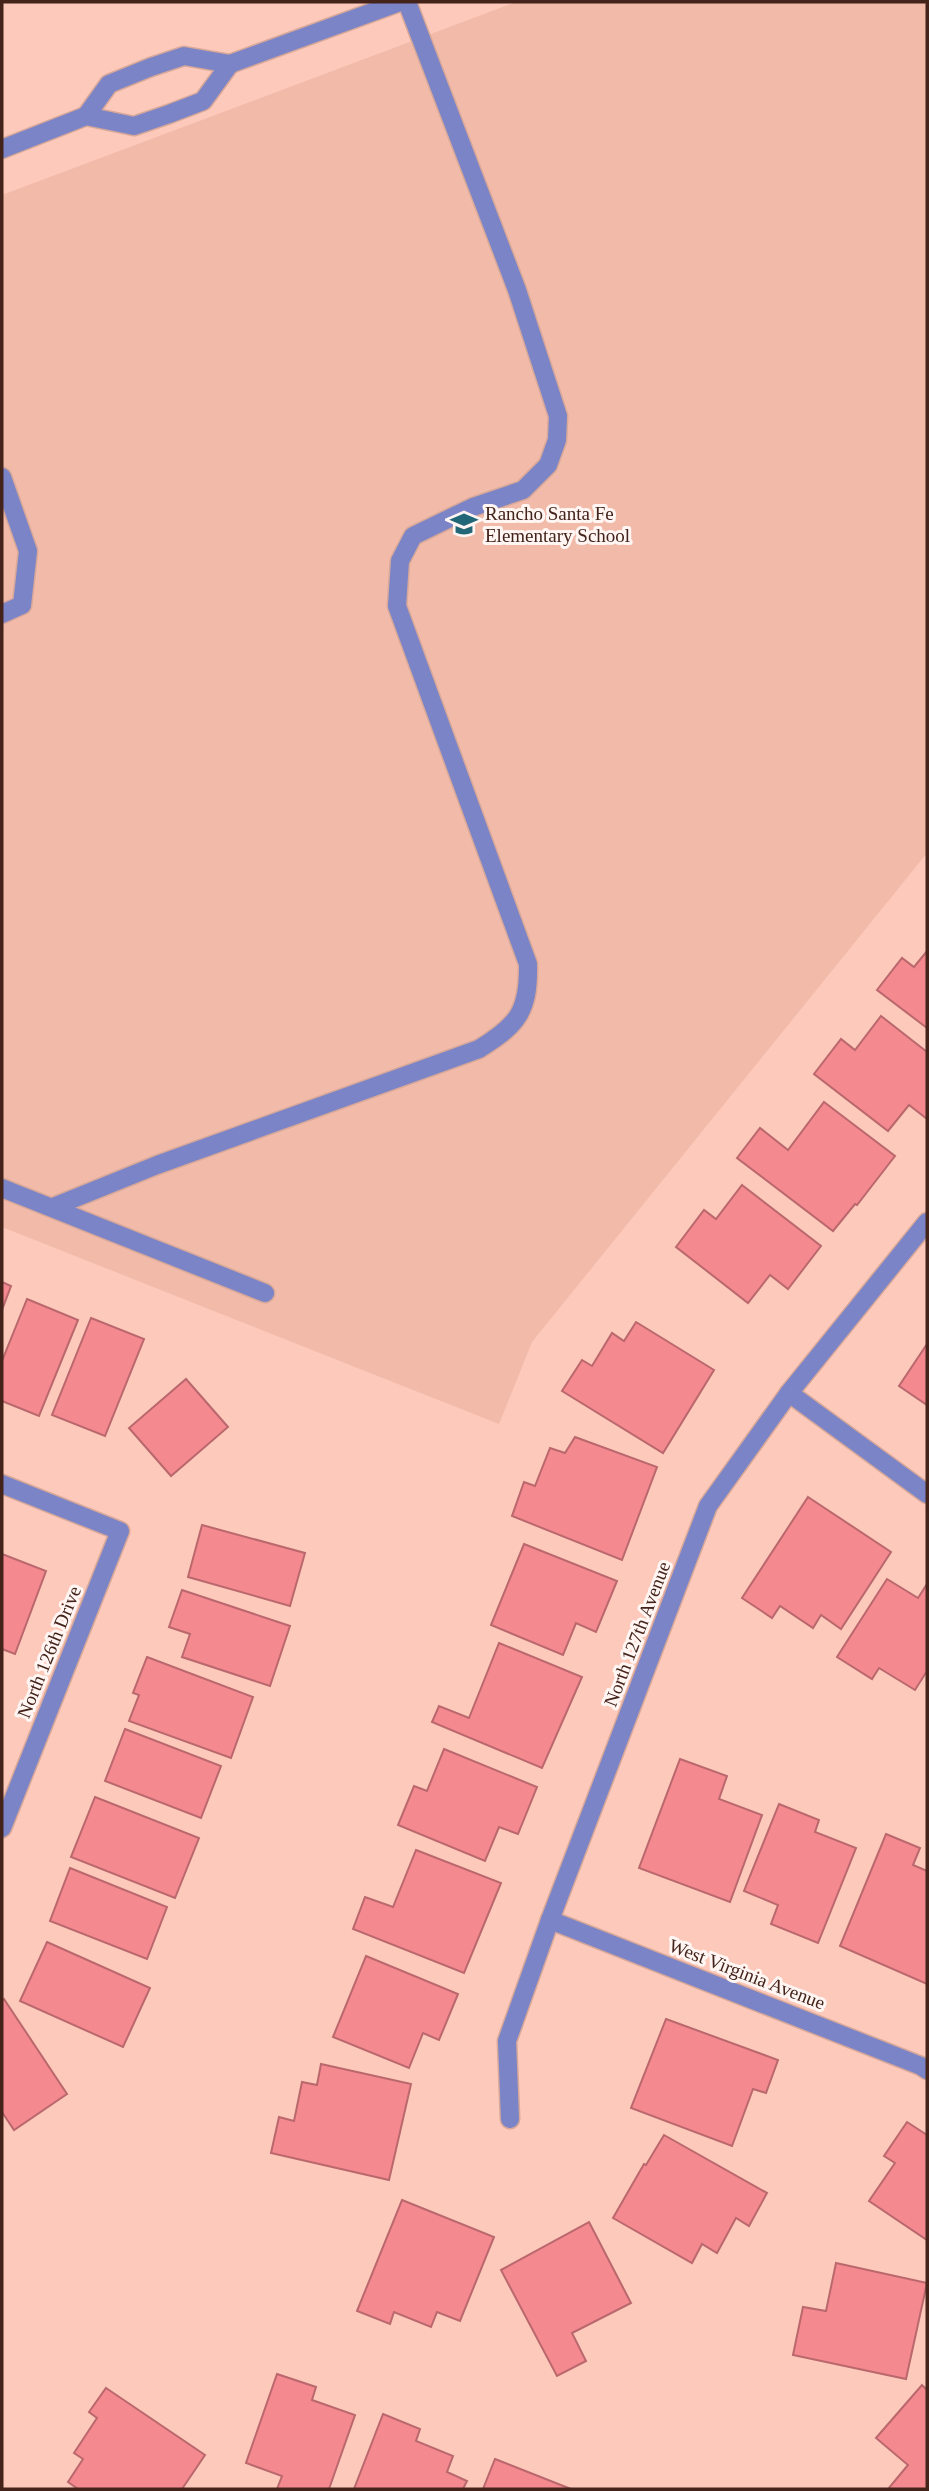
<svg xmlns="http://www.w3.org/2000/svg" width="929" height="2491" viewBox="0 0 929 2491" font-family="'Times New Roman',serif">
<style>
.built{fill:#f1baa9}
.building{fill:#f48a90;stroke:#ba686d;stroke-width:2}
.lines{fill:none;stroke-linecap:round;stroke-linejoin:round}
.minor-casing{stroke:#d8a89a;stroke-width:21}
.minor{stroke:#7a84c6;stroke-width:18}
.labels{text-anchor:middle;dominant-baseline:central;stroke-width:6;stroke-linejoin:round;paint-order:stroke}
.poi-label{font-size:19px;fill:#43231a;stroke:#fff6f3;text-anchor:start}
.street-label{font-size:19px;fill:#43231a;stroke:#fff6f3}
</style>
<rect width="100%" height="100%" fill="#fdc9ba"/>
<path class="built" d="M516,2h411v851l-395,489 -33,82 -497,-197v-1032z"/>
<g class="building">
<path d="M927,951v77l-50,-38 25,-32 12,9z"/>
<path d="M881,1016l46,36v67l-18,-14 -21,26 -74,-57 27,-35 14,11z"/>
<path d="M824,1102l71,54 -38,49 -2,-1 -22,27 -96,-73 23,-30 28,22z"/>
<path d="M742,1185l79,61 -33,43 -18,-14 -22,28 -72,-56 28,-37 12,9z"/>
<path d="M2,1282l9,4 -9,24z"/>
<path d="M27,1299l51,21 -39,96 -37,-15v-40z"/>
<path d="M91,1318l53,21 -39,97 -53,-21z"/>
<path d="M636,1322l78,48 -51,83 -101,-62 20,-31 10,6 20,-33 12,8z"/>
<path d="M927,1344v61l-28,-19z"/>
<path d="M186,1379l42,48 -57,49 -42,-48z"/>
<path d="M575,1437l82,30 -35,93 -110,-44 12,-34 11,4 15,-38 15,5z"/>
<path d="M808,1497l83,55 -50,77 -20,-14 -8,13 -33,-22 -8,12 -30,-20z"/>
<path d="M202,1525l103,28 -15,53 -102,-29z"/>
<path d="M524,1544l93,37 -21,51 -20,-9 -13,32 -72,-30z"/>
<path d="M2,1554l44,17 -31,83 -13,-5z"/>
<path d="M887,1579l31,19 9,-14v87l-12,19 -36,-22 -7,11 -35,-22z"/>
<path d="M182,1590l108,36 -20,60 -88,-29 8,-23 -21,-7z"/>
<path d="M499,1643l83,34 -40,91 -110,-46 7,-16 30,12z"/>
<path d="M147,1657l106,40 -22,61 -102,-37 10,-26 -6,-2z"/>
<path d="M125,1729l96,37 -20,52 -96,-37z"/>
<path d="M444,1749l93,38 -19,47 -19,-7 -14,34 -87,-36 16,-39 13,5z"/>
<path d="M680,1759l47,17 -8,23 43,16 -32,87 -91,-34z"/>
<path d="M95,1797l104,41 -24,60 -104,-41z"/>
<path d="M779,1804l40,16 -4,12 41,16 -38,95 -47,-19 7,-19 -34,-14z"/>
<path d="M886,1834l34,14 -7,17 14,6v113l-87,-38z"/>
<path d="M416,1850l85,33 -37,90 -111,-44 12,-32 28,10z"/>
<path d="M70,1868l97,39 -20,52 -97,-38z"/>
<path d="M47,1942l103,46 -27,59 -103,-46z"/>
<path d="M366,1956l92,38 -19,46 -16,-7 -14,35 -76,-31z"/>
<path d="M4,1999l63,95 -53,36 -12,-18v-112z"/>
<path d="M666,2019l112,41 -12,33 -13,-4 -21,57 -101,-38z"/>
<path d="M321,2064l90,20 -22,96 -118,-27 8,-36 15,4 8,-39 15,3z"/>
<path d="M907,2122l20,13v105l-58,-39 26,-38 -11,-7z"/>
<path d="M664,2135l103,58 -18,33 -13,-8 -19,35 -15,-9 -10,19 -79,-45 31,-54 2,1z"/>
<path d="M402,2200l92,37 -34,84 -23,-9 -6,15 -37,-15 -4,12 -33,-13z"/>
<path d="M589,2222l42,81 -59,30 14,28 -29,15 -56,-106z"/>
<path d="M836,2263l91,20 -21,96 -113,-24 10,-48 23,4z"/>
<path d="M277,2374l39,13 -4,13 43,15 -26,74h-52l5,-13 -36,-13z"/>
<path d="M922,2385l5,5v99h-39l20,-24 -32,-27z"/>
<path d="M106,2388l99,67 -23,34h-104l-10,-7 15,-23 -9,-6 23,-35 -8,-6z"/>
<path d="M383,2414l37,15 -4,12 37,15 -6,16 20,9 -4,8h-109z"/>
<path d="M495,2459l76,30h-88z"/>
</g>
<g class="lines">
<defs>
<g id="minor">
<path d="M86,116l23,-32 42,-17 33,-11 46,8 170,-62"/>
<path d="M2,149l84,-33 48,10 35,-12 34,-13 27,-37"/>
<path d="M2,477l26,74 -6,54 -20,9"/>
<path d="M2,1188l263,105"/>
<path d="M53,1207l104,-42 322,-116c39,-24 50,-38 49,-85l-131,-358 3,-45 13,-25 60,-29 50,-17 25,-25 9,-25 1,-24 -41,-126 -110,-288"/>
<path d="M789,1393l138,101"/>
<path d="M2,1484l118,47 -118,297"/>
<path d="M550,1920l371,146 6,4"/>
<path d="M510,2119l-3,-78 43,-121 158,-414 81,-113 138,-171"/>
</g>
</defs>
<use href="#minor" class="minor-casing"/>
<use href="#minor" class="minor"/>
</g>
<defs>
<symbol id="school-bare" viewBox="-9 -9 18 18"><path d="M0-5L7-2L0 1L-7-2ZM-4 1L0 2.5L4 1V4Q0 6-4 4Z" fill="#226777" stroke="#fff6f3" stroke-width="2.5" paint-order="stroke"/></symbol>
</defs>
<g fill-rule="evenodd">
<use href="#school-bare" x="445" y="505" width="38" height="38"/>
</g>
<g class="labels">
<g class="poi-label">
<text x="485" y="513">Rancho Santa Fe<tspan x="485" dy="22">Elementary School</tspan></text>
</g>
<g class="street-label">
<text transform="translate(637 1634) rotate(-69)">North 127th Avenue</text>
<text transform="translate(49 1652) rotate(-68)">North 126th Drive</text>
<text transform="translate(747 1974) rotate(21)">West Virginia Avenue</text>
</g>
</g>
<rect width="929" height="2491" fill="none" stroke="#43231a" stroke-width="7"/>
</svg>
